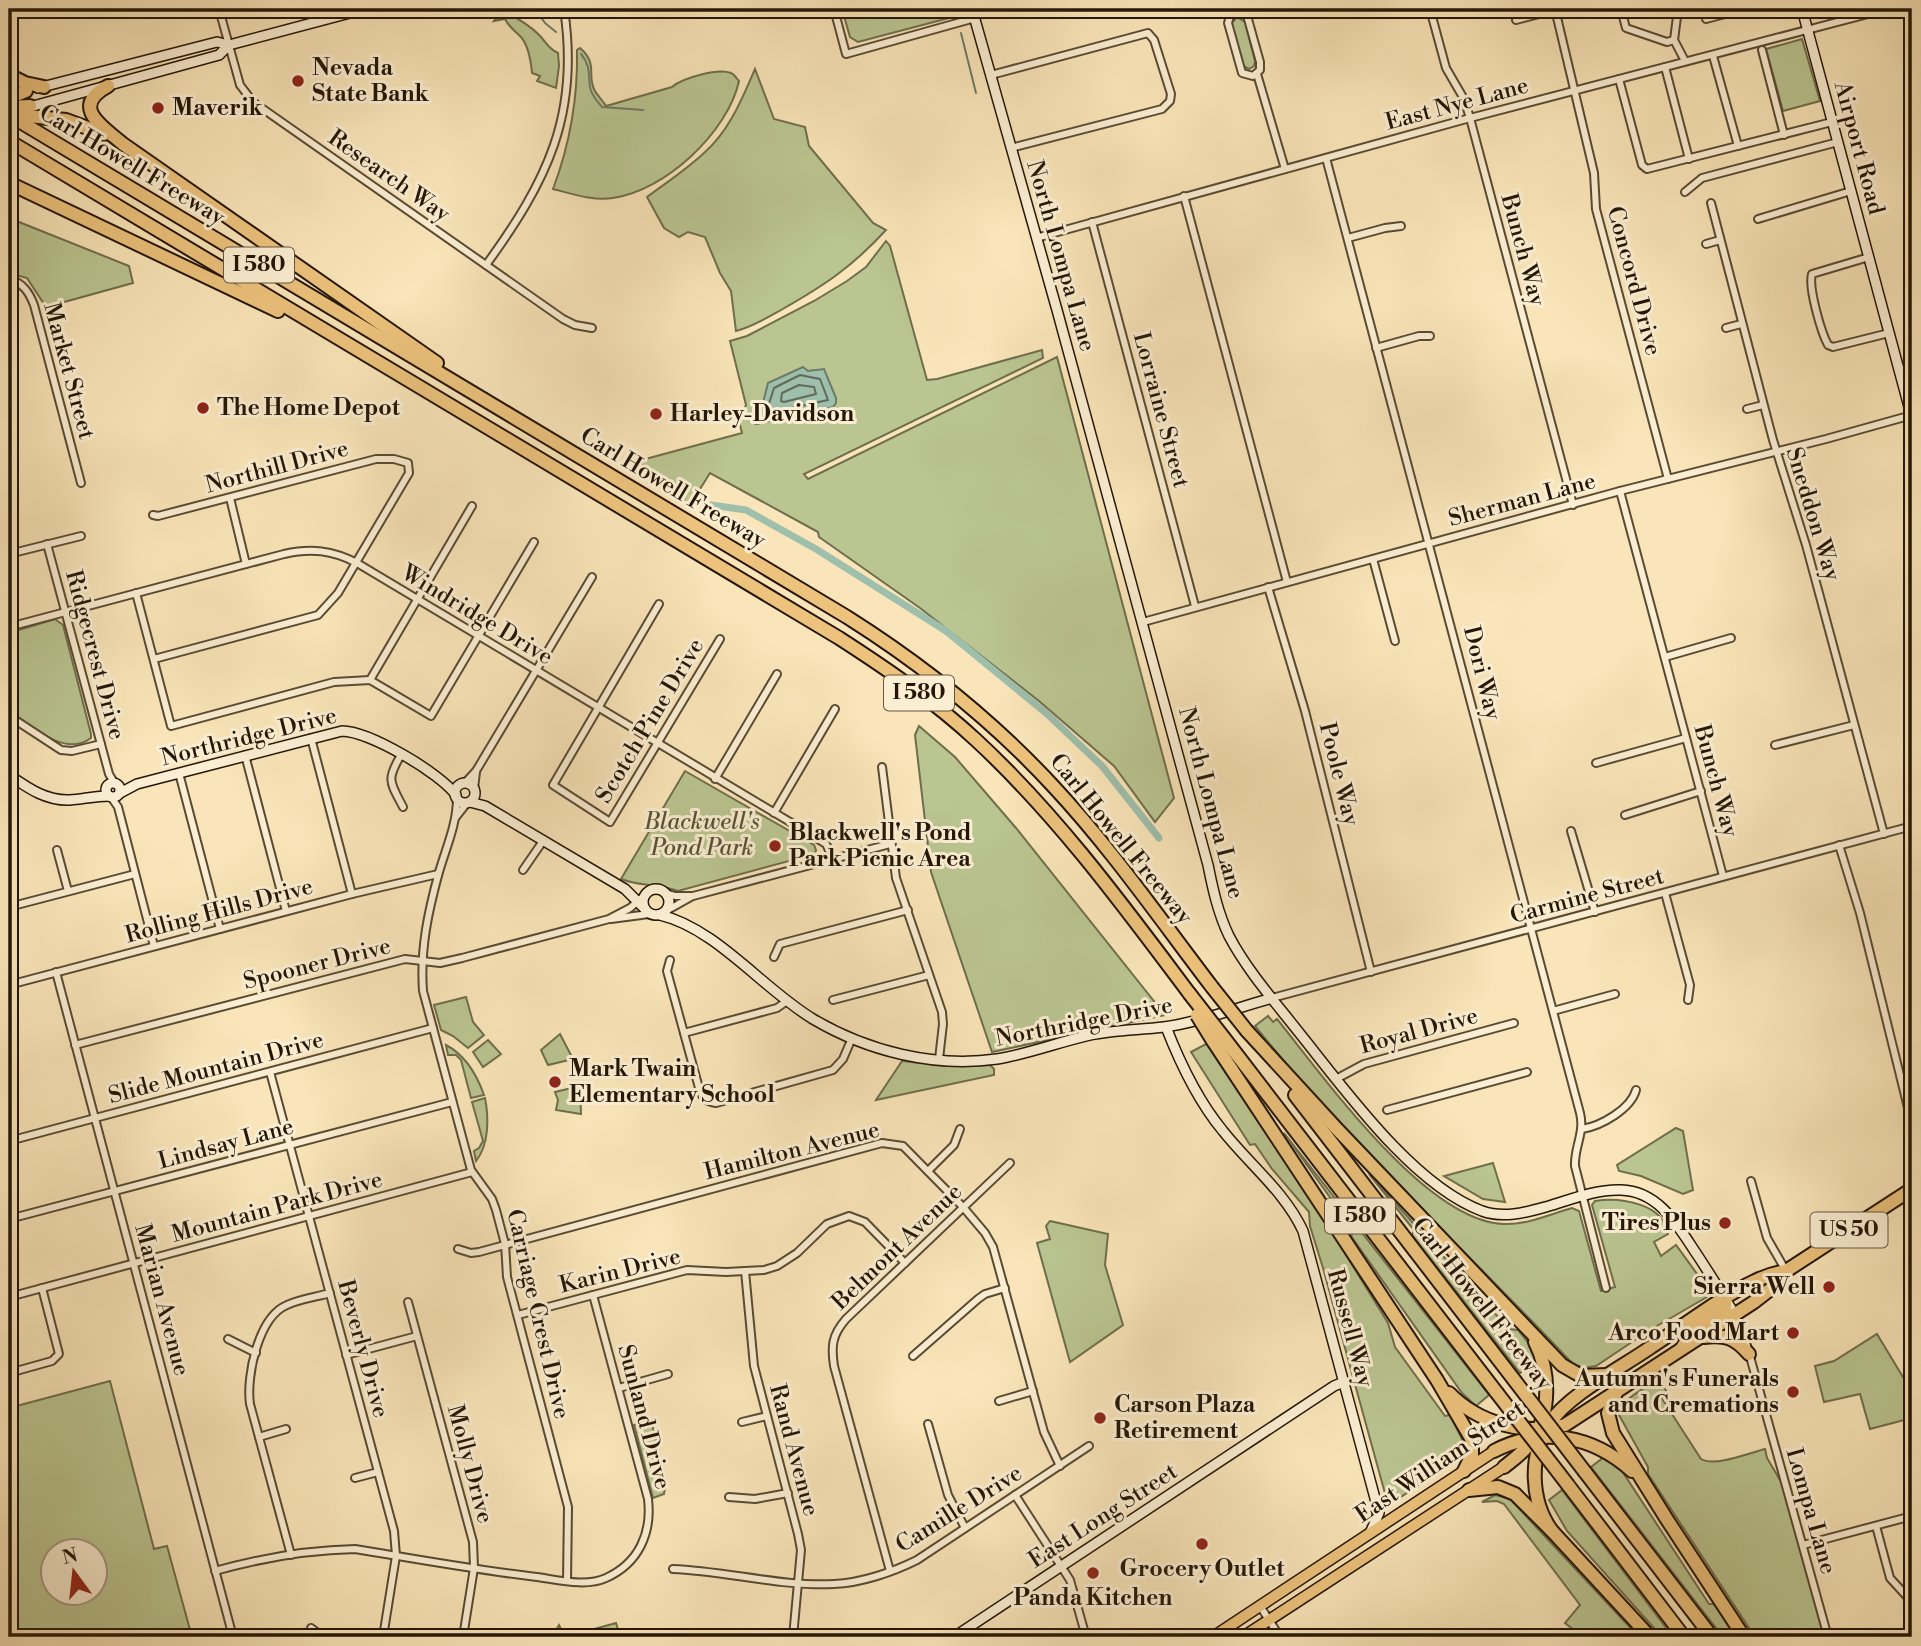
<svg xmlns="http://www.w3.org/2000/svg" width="1921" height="1646" viewBox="0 0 1921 1646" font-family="'Libre Bodoni',serif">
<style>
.green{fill:#bac591;stroke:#6f6e4c;stroke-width:2;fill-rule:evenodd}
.water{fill:#9ebfab;stroke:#6d7b69;stroke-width:2}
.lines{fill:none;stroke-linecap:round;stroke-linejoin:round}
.shore{stroke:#616a58;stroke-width:2}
.stream{stroke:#6d7b69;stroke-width:2}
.canal{stroke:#9ebfab;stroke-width:7}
.street-casing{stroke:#594a33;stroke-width:10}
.secondary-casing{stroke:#241606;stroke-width:12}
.primary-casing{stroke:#241606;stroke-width:13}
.highway-casing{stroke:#241606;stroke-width:16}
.street{stroke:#fbeed2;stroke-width:6}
.secondary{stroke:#fbeed2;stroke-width:9}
.primary{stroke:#ecc27c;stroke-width:10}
.highway{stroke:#ecc27c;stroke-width:12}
.highway-bridge-casing{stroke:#241606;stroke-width:16;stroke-linecap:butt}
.highway-bridge{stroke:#ecc27c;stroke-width:12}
.poi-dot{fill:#8f2418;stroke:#fbeed2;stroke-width:2.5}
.labels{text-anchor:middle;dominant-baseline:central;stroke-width:6;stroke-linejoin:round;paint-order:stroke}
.shield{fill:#fbeed2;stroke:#645743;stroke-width:2}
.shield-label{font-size:21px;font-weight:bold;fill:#241606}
.poi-label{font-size:23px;font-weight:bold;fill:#241606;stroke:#fbeed2;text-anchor:start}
.street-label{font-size:23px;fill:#241606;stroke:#fbeed2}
.park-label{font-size:23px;font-style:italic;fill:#585337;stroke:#fbeed2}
</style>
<rect width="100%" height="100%" fill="#f9e5b9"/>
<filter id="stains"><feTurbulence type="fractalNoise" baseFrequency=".00286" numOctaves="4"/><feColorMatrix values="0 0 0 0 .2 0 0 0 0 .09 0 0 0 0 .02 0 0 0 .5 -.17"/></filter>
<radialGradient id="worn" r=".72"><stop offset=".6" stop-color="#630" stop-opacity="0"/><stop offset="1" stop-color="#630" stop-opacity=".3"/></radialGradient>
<g class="green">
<path d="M842,9h104l3,9 -91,24 -8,-5z"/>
<path d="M502,11c13,5 30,16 39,26 6,7 9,13 17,16l1,13 -3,22 -19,-7 3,-5 -8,-3c-1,-11 -4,-29 -12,-37 -7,-7 -11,-9 -15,-17l-11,2z"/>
<path d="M1237,17l8,5 10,39 -1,5 -5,3 -8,-4 -11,-40z"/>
<path d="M1802,39l18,62 -37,10 -17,-62z"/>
<path d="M580,48c19,16 6,28 15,43 3,5 8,10 11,15l66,-19c10,-9 46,-19 59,-14 3,1 6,6 8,8 -11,51 -74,110 -126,117 -20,3 -40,-4 -60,-9 17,-45 25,-90 24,-139z"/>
<path d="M755,69l19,50 31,8 4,19 64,77 13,7c-34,37 -61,55 -105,80 -14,8 -29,17 -45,21l-5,-40 -11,-18 -15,-36 -17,-5 -9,5 -15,-9 -17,-31c19,-14 40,-28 57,-44 25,-22 38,-54 51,-84z"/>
<path d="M9,218l120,48 4,17 -87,24 -19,-29 -18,-5z"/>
<path d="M886,241l4,5 37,134 10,-1 105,-29 1,8 -239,116 4,5 249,-122 117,441 -19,24 -41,-56 -75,-65 -119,-93 -101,-71 -1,-5 -108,-59 -20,32 -52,-44 104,-28 -3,-12 7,-16 -16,-64 17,-5 67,-35 33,-20 19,-14zM824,370l8,37 -76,17 2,-14 4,-7 45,-32z"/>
<path d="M55,619l8,6 28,109v4c-27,20 -60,-13 -82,-27v-78z"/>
<path d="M919,726l36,31 61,71 149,187 -173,37 -61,-180 -16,-137z"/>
<path d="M685,771l129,74 2,5 -1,4 -137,37c-21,-8 -37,-4 -57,-12z"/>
<path d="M466,997l7,25 11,13 -16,13 -15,-12 -12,-6 -7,-25z"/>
<path d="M1268,1016l5,6 4,-3c47,58 149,203 227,205 23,1 47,-10 68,-16l7,3 22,80 14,-4 -23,-82 3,-4c24,-4 69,2 73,33l-14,8 7,14 15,-11 32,44 -1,8 -57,33 -54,36 -12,2 -11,-4c-106,-113 -221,-217 -318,-338z"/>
<path d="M560,1034l13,25 -25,6 -7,-15z"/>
<path d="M488,1040l13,14 -18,13 -10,-15z"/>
<path d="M1208,1043l101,152 79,128 7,24 50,69 5,-1 15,30 -13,17 -57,39 -7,2 -2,-6 -63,-229 -13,-42 -1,-14 -37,-43 -17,-25 -5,1 -59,-93z"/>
<path d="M446,1045c19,10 31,30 38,50l-13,3 -10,-38 -5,-5h-8z"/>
<path d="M902,1061l45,5 43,-1 4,4v6l-118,25z"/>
<path d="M580,1086l1,28 -25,-4 2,-10 -3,-8z"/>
<path d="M485,1098c4,20 4,47 -9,63l-2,-10 5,-3 4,-7 -11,-39z"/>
<path d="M1676,1128l7,3 10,59 -10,4 -42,-18 -22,-5 -2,-6z"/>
<path d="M1284,1133l205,262 -13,11 -14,-13 -111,-157 3,-5z"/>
<path d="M1493,1163l12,39 -22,-3 -39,-23z"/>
<path d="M1369,1174l140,155 9,1 11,14 7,17 -16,12 -108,-138 2,-5z"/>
<path d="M1050,1221l58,13 -3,31 18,60 -53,37 -33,-119 13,-4 -4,-13z"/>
<path d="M1877,1334l35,58v26l-42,11 -10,-35 -36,8 -9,-36 19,-5z"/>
<path d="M1658,1379l9,13 -6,5 40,62c14,8 48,-6 64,-10l2,9 16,27 41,152h-69l-107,-163v-7l-29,-52c2,-16 26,-27 39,-36z"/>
<path d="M110,1381l44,168 13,-3 25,91h-183v-229zM52,1552h42v42h-42z"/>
<path d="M651,1420l15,61 -2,13 -11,4 -19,-73z"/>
<path d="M1604,1457l18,14 87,133h5l23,33h-14l-132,-170z"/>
<path d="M1562,1490l111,147h-11l-95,-106 -18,-31z"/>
<path d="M1495,1495l15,4 129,138h-56l-18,-14 15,-18 -76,-101 -7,-3 -15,1z"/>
<path d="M616,1623l3,10 -2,4h-65l7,-12 6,12z"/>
</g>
<path class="water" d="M803,367l5,4 16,-2 12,29v5l-3,4 -77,17 -1,-6 8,-15 5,-20z"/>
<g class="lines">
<g class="shore">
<path d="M800,375l20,4 8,21 -60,13 -1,-3 7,-22z"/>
<path d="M799,385l15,2 2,7 -32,8 -3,-1 1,-8z"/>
</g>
<g class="stream">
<path d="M527,9l2,6 11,1 5,7 11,9"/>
<path d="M956,9l1,5"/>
<path d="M961,33l15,60"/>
<path d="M581,54c10,12 7,20 9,33 1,8 7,14 12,20l41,3"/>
</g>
<path class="canal" d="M711,505l35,5 70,39 130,82 100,82 56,53 57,72"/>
<defs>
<g id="street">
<path d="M219,9l21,76 13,17 310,217 12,6 17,3"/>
<path d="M834,9l12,45 129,-36"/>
<path d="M1430,9l16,59 18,31 6,19 103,387"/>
<path d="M1555,9l39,164 2,36 72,270"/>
<path d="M1621,9l5,19 41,14 7,-2 11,21"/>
<path d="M1240,11l6,2 2,6 12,43v8l-7,6 -11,-3 -14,-50 3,-10z"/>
<path d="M1706,19l38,-10"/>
<path d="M1516,20l39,-10"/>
<path d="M1674,40l4,-31"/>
<path d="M1762,50l22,85"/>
<path d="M1713,56l25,90"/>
<path d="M1665,67l24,92"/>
<path d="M1257,74l28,95"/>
<path d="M991,75l157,-42 6,7 17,54 -1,7 -8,8 -151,39"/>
<path d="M1619,79l23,86 5,4 185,-47"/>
<path d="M1326,158l254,955c5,20 -6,34 -5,53l31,122"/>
<path d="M1685,192l17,-14 136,-36"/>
<path d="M1184,196l103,386"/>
<path d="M1711,203l62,237 33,105 78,289"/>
<path d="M1758,219l93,-28"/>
<path d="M1092,222l103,384"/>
<path d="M1036,238l434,-120 417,-109"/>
<path d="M1348,238l37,-10 16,-2"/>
<path d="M1706,244l14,-4"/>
<path d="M1869,257l-57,17c-4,13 9,58 16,71l5,2 56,-14"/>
<path d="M486,265c61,-84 94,-150 78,-256"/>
<path d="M9,279c14,4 20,13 25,26l47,178"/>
<path d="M1726,328l15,-4"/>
<path d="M1376,348l43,-12h11"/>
<path d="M1747,409l16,-4"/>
<path d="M1620,491l103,385"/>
<path d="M230,498l16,66"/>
<path d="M153,515l5,1 218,-57h18l14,4 1,10 -71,120 -20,22 -164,44"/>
<path d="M47,544l62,230 6,10"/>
<path d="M9,554l72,-18"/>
<path d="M1373,559l22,82"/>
<path d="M1268,587l37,124 66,261"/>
<path d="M136,593l35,133 163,-44 36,-2 61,36 103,-174"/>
<path d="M659,604l-106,181 57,37 110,-183"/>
<path d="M1143,622l477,-131 206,-52 86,-24"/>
<path d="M9,627l275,-73c27,-6 48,-4 73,9l443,265 26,16 7,14"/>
<path d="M1665,657l66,-19"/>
<path d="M370,680l102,-174"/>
<path d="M9,716l52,34 11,1 29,-7"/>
<path d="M311,738l41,156"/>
<path d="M1775,745l79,-20"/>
<path d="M245,755l41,156"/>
<path d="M401,755c-15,25 -11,27 2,52"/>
<path d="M1596,763l90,-25"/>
<path d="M882,767l14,111 46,134 1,12 -4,35"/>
<path d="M179,773l41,156"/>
<path d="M715,779l62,-105"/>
<path d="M464,784l12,-13 116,-194"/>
<path d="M474,789l2,-17"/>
<path d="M111,797l7,10 36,139"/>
<path d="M457,798c0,26 -11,50 -18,74 -11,40 -19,77 -16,119l48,179 21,29 4,11 9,34 2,33 61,230 -1,74"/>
<path d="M774,813l61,-104"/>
<path d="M1625,815l76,-24"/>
<path d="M456,817l11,-14"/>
<path d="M1571,831l24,81"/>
<path d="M1839,845l21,68 52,211"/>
<path d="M57,850l11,41"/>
<path d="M523,870l20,-29"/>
<path d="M663,892l12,4h18l197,-52"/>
<path d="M1665,893l25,92 -2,15"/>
<path d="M9,907l126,-33"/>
<path d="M666,911l25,-14"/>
<path d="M611,919l38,-5"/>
<path d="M774,957l6,-13 128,-34"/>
<path d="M670,960l-3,11 32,117c3,10 7,14 17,15l117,-33 10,-11 9,-21"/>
<path d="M56,972l177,665"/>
<path d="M9,985l343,-91 86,-20"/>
<path d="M1272,998l640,-172"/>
<path d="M833,1000l96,-25"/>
<path d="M1553,1011l62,-17"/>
<path d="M684,1033l93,-25 10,-7"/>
<path d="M75,1045l330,-86 35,4 22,-5 147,-39 21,-11 14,-12"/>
<path d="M270,1072l124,459 2,25 -13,81"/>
<path d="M1336,1079l28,-15 150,-41"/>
<path d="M1387,1110l140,-38"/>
<path d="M1582,1129c19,-3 49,-20 54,-39"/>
<path d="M9,1141l424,-113"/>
<path d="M928,1171l26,-26 6,-16"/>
<path d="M1751,1181l16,57 19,33"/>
<path d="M9,1219l443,-117"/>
<path d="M458,1249l13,4 8,-1 403,-109 21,3 60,61 22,26 8,14 51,185 16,34"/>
<path d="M745,1271l9,95 44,168 3,16 -8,87"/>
<path d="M9,1297l463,-125"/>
<path d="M408,1302l65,240 1,26 -11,69"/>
<path d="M518,1315l169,-45 39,2 38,-2 13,-4 20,-13 30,-29 22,-8 16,6 40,41"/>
<path d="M1735,1315l9,20 84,302"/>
<path d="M228,1339l28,14"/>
<path d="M346,1355l71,-19"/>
<path d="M913,1356l65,-57 7,-5 20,-6"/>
<path d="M9,1373l43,-12 7,-7 -17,-66"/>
<path d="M619,1388l49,-14"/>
<path d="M999,1401l34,-10"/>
<path d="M742,1422l25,-6"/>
<path d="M928,1424l20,71 17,33"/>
<path d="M259,1437l27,-8"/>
<path d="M355,1478l23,-6"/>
<path d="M1015,1495l55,85 16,57"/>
<path d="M729,1497l26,2 33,-6"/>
<path d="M1876,1526l14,52 22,24"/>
<path d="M1803,1545l109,-29"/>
<path d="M291,1555l-41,-151c-4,-27 8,-87 37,-99 13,-6 29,-8 43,-12"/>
<path d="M673,1569c52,2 111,18 161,15 27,-1 59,-12 83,-24l172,-114"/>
<path d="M215,1571c46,-13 93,-21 140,-22 61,10 121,21 182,28 22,3 49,10 69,1 33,-15 46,-45 42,-79l-55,-204"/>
<path d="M890,1571l-56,-205c-3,-20 -2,-31 12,-47l164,-156"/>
<path d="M1260,1606l20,31"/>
<path d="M311,1628l12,9"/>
</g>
<g id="secondary">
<path d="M972,9l85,301 151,555c5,25 10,48 21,71 19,36 47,67 72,99 45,56 112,150 181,176 23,8 45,1 67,-5 23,-7 48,-17 72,-16 39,1 58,38 77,66 13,20 25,39 37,59"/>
<path d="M1802,9l110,409"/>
<path d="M38,88l179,-46 12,3"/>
<path d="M26,108l193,-53 10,-10 136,-36"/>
<path d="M9,775c19,13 37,26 61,25 13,-1 26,-4 39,-4"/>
<circle cx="113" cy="790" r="7"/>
<circle cx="465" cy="793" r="10"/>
<path d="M120,793l17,-9 205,-53c27,0 98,42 114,64"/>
<path d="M470,802l15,4 140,83 20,20"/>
<circle cx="656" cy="902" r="13"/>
<path d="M660,915c56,13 103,74 153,104 54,32 121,49 184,40 31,-5 62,-17 93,-24 24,-5 49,-5 74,-8 33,-4 75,-20 108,-29"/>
<path d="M1166,1027c14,36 32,74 57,104 27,34 62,61 80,100l76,282 -9,20"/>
<path d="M954,1637l380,-251 10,-4"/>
</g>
<g id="primary">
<path d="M1213,1637l286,-189"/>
<path d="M1243,1637l267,-174"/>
</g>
<g id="highway">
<path d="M9,75l16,8 19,4"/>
<path d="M108,86c-39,21 -5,41 15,58l314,219"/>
<path d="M9,98l17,-7"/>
<path d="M9,107l21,-1"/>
<path d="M10,114l56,6 38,14"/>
<path d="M9,115l838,502c76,48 145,103 206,169 58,62 107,133 159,201"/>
<path d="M9,141l830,497c48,31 95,63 137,102 81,75 147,165 213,253"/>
<path d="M9,183l269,128"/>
<path d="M1247,1031l90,98 225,236 19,11 26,-1"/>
<path d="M1224,1038l273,355"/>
<path d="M1213,1041l224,339 35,60v15l-8,16"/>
<path d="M1295,1095l220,286"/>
<path d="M1704,1337c21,-3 31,1 45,17"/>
<path d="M1682,1348l11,-17 32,-22v-11"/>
<path d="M1449,1393c29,30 75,43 116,32l189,-123 22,-17 10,-14"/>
<path d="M1616,1393l-8,20 5,20 53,85 78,119"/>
<path d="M1494,1451c48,-25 98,-16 138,20"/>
<path d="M1504,1467c10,-8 20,-15 28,-26 19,-28 18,-70 3,-99"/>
<path d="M1585,1472l127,165"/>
<path d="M1568,1485l116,152"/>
<path d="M1469,1490l29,-3 17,7 37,37 98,106"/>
<path d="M1552,1531c-22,-30 -23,-76 -3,-107 20,-30 72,-56 102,-77 34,-22 68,-49 104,-66 10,-5 20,-8 31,-10l126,-82"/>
</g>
</defs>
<use href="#street" class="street-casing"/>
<use href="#secondary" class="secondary-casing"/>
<use href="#primary" class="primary-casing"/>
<use href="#highway" class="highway-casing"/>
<use href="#street" class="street"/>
<use href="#secondary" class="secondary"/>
<use href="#primary" class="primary"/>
<use href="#highway" class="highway"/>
<defs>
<g id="highway-bridge">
<path d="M1212,987l35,44"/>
<path d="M1189,993l35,45"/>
<path d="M1197,1015l16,26"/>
<path d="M1515,1381l70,91"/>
<path d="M1497,1393l71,92"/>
</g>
</defs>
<use href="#highway-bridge" class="highway-bridge-casing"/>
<use href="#highway-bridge" class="highway-bridge"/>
</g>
<g class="poi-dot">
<circle cx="298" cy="81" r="7"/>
<circle cx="158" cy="108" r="7"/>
<circle cx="203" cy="408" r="7"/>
<circle cx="656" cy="414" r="7"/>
<circle cx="775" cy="846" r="7"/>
<circle cx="555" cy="1082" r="7"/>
<circle cx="1725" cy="1223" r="7"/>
<circle cx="1829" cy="1287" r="7"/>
<circle cx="1793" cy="1333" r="7"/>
<circle cx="1793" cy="1392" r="7"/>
<circle cx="1100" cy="1418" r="7"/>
<circle cx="1202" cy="1544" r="7"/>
<circle cx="1093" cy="1573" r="7"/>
</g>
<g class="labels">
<g class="shield">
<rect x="224" y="247.5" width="70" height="35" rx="5"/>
<rect x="884" y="675.5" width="70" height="35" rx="5"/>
<rect x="1325" y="1198.5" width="70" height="35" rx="5"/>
<rect x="1810.5" y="1212.5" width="77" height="35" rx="5"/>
</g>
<g class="shield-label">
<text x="259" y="265">I 580</text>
<text x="919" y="693">I 580</text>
<text x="1360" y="1216">I 580</text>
<text x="1849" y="1230">US 50</text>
</g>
<g class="poi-label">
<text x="312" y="68">Nevada<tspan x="312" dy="26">State Bank</tspan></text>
<text x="172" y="108">Maverik</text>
<text x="217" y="408">The Home Depot</text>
<text x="670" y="414">Harley-Davidson</text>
<text x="789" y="833">Blackwell's Pond<tspan x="789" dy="26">Park Picnic Area</tspan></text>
<text x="569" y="1069">Mark Twain<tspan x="569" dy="26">Elementary School</tspan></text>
<text x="1711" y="1223" text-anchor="end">Tires Plus</text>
<text x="1815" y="1287" text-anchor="end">Sierra Well</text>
<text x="1779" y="1333" text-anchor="end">Arco Food Mart</text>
<text x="1779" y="1379" text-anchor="end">Autumn's Funerals<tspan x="1779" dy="26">and Cremations</tspan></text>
<text x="1114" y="1405">Carson Plaza<tspan x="1114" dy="26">Retirement</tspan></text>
<text x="1202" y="1569" text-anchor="middle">Grocery Outlet</text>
<text x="1093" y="1598" text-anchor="middle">Panda Kitchen</text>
</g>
<g class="street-label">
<text transform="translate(1457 104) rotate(-15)">East Nye Lane</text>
<text transform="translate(1859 148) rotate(75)">Airport Road</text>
<text transform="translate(132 165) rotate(31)">Carl Howell Freeway</text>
<text transform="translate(389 176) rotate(35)">Research Way</text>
<text transform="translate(1523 250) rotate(75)">Bunch Way</text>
<text transform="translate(1061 256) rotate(74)">North Lompa Lane</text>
<text transform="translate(1634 281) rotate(75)">Concord Drive</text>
<text transform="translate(69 371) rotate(75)">Market Street</text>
<text transform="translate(1161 410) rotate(75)">Lorraine Street</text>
<text transform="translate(277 467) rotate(-15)">Northill Drive</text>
<text transform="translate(673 488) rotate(31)">Carl Howell Freeway</text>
<text transform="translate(1522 500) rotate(-15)">Sherman Lane</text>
<text transform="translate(1813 514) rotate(73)">Sneddon Way</text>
<text transform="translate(477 615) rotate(31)">Windridge Drive</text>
<text transform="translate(95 655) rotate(75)">Ridgecrest Drive</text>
<text transform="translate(1482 673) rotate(76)">Dori Way</text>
<text transform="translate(650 721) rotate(-59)">Scotch Pine Drive</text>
<text transform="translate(249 737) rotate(-14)">Northridge Drive</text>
<text transform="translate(1339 774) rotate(76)">Poole Way</text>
<text transform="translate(1716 781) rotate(75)">Bunch Way</text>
<text transform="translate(1211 803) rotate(75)">North Lompa Lane</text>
<text transform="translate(1121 839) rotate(51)">Carl Howell Freeway</text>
<text transform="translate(1587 896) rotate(-15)">Carmine Street</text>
<text transform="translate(219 911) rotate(-15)">Rolling Hills Drive</text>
<text transform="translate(317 964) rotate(-14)">Spooner Drive</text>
<text transform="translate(1084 1022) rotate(-11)">Northridge Drive</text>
<text transform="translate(1419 1031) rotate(-15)">Royal Drive</text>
<text transform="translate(216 1068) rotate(-15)">Slide Mountain Drive</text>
<text transform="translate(226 1144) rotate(-15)">Lindsay Lane</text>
<text transform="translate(792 1151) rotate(-14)">Hamilton Avenue</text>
<text transform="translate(277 1207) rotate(-15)">Mountain Park Drive</text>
<text transform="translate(897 1247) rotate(-44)">Belmont Avenue</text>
<text transform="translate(620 1271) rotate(-14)">Karin Drive</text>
<text transform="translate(162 1300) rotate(75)">Marian Avenue</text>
<text transform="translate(1482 1304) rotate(52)">Carl Howell Freeway</text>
<text transform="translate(538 1314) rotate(77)">Carriage Crest Drive</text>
<text transform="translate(1350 1328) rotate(75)">Russell Way</text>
<text transform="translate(363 1349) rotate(75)">Beverly Drive</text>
<text transform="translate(644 1417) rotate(75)">Sunland Drive</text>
<text transform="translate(794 1450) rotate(75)">Rand Avenue</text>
<text transform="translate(1440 1462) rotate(-34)">East William Street</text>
<text transform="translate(470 1464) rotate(75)">Molly Drive</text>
<text transform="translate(959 1509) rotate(-32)">Camille Drive</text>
<text transform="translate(1811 1511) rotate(74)">Lompa Lane</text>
<text transform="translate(1103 1516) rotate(-33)">East Long Street</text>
</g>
<g class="park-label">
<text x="702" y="822">Blackwell's<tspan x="702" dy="26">Pond Park</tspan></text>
</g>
</g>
<rect width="1921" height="1646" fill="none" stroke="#f9e5b9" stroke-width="35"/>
<rect x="10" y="10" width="1900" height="1625" fill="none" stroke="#241606" stroke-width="3.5"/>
<rect x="18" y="18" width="1886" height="1611" fill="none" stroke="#241606" stroke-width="2"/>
<g transform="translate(74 1572) rotate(345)"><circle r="33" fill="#fbeed2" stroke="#a59880" stroke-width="2"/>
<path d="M0-5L12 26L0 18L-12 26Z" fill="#8f2418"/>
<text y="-10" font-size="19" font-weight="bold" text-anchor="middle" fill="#241606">N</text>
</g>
<rect width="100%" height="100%" filter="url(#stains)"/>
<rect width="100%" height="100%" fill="url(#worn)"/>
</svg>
